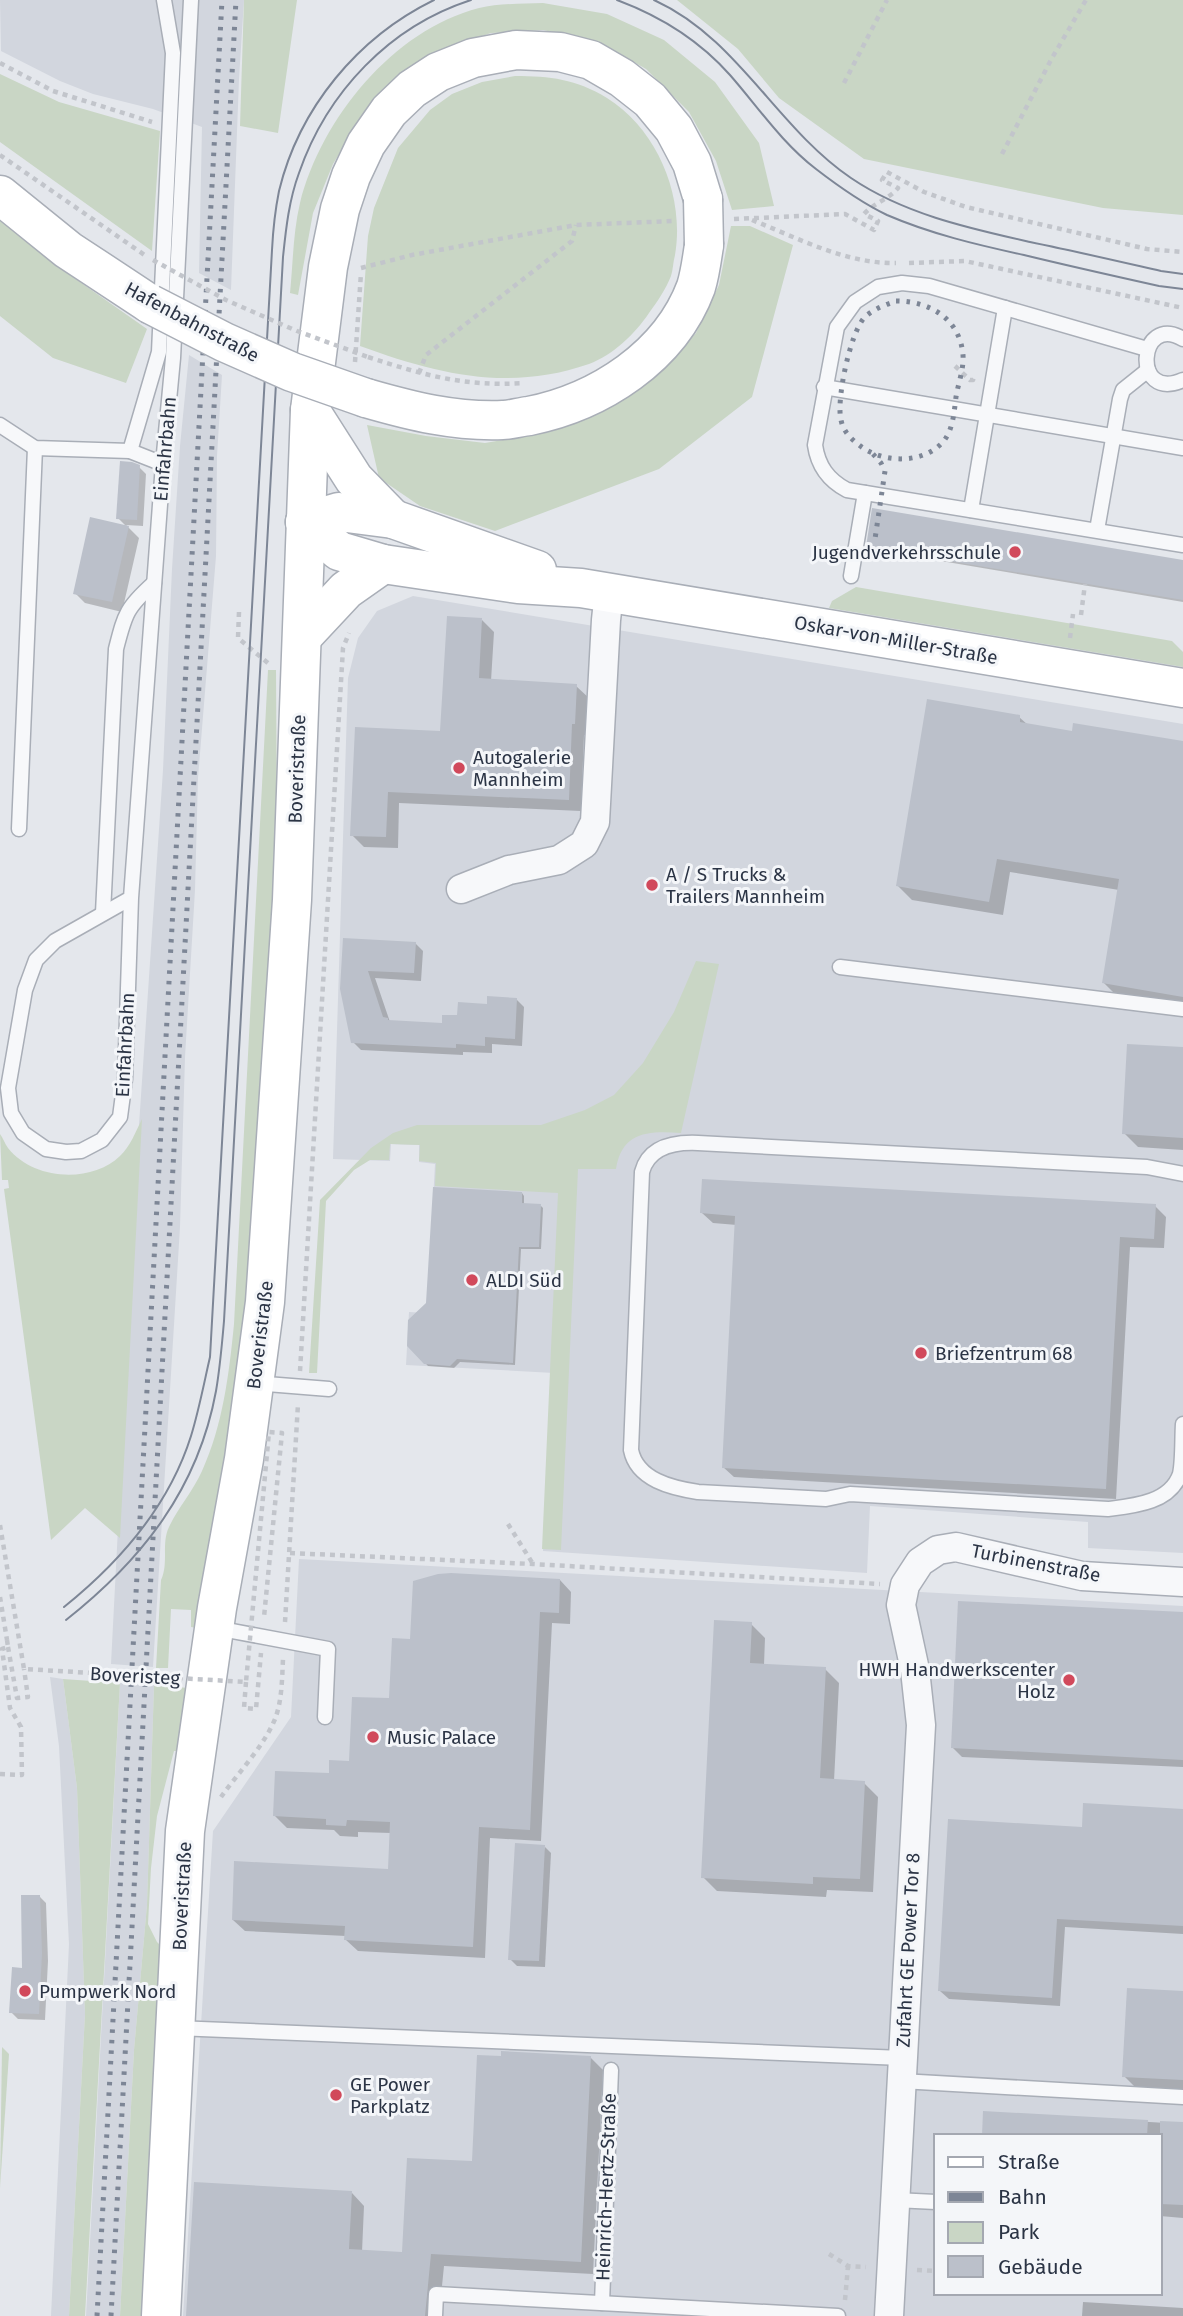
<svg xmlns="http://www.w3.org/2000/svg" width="1183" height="2316" viewBox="0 0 1183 2316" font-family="'Fira Sans',sans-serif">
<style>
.built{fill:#d2d6de;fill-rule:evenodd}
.green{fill:#c9d6c5}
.shadow{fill:#0003}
.building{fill:#bbc0ca}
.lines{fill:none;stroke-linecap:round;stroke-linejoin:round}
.service-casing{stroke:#a9aeb7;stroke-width:17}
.minor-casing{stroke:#a9aeb7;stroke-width:31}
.secondary-casing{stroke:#a9aeb7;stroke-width:41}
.path{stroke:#c2c5cb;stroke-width:4.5;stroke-dasharray:5 5;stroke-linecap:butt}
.service{stroke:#f7f8fa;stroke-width:14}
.minor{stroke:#f7f8fa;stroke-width:28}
.secondary{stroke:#fff;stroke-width:38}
.tram{stroke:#7d8696;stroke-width:2}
.rail{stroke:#7d8696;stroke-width:5;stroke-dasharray:3.5 7;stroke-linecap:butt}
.secondary-bridge-casing{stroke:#a9aeb7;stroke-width:41;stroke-linecap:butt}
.path-bridge{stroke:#c2c5cb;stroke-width:4.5;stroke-dasharray:5 5;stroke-linecap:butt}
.secondary-bridge{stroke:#fff;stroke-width:38}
.poi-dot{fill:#d1495b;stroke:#f4f6f9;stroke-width:2.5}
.labels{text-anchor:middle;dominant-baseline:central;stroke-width:6;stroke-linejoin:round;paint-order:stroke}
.street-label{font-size:19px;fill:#2b3445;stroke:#f4f6f9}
.poi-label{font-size:19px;fill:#2b3445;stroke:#f4f6f9;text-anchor:start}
</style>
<rect width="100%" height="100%" fill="#e4e7ec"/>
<g class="built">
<path d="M0,0h244l-5,79 -8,211 -32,-17 3,-146 -49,-18 -60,-15 -33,-13 -59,-30z"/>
<path d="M189,355l33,20 -5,81 -1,100 -18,222 -3,112 -10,167 -5,170 -27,440 -42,-3 27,-524 25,-370 9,-201 8,-123z"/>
<path d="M413,596l770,128v829l-95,-5v-26l-218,-16 -3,67 -324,-22 11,-178 -148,-8 3,-53 18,1 8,-149 -16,-2v-17l-28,-1 -1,17 -57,-2 15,-481 10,-40 19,-27z"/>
<path d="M299,1559l884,47v710h-1000l30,-485 78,-114zM936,2136h224v157h-224z"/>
<path d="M50,1677l13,2 14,109 8,226 -16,302h-18l18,-372 -10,-198z"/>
<path d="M120,1683l34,2 -7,220 -13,145 -14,266h-34z"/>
</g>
<g class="green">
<path d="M244,0h53l-19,133 -38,-7z"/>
<path d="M677,0h506v215l-80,-7 -239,-49 -85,-61 -41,-49z"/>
<path d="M543,3l64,11 57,26 51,42 44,61 15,63 -42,4 -16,-49 -27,-49 -43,-43 -47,-27 -56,-12 -52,3 -48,16 -50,35 -35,39 -25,41 -20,49 -15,82 -8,-2c3,-29 3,-61 10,-90 21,-84 93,-173 179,-195 20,-5 44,-4 64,-5z"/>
<path d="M0,74l59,28 101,29 -8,120 -152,-109z"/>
<path d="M515,76c35,0 61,3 92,22 51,32 78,99 68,157 -2,7 -2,15 -4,21 -5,13 -14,26 -22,37 -14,21 -36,42 -60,51 -81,28 -152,10 -229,-18l8,-110 6,-28 24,-60 32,-38 22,-16 30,-12z"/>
<path d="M0,219l50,42 97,68 -21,54 -73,-25 -53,-42z"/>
<path d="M731,226h19l43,19 -41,152 -93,72 -164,62 -75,-25 -41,-28 -12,-53 59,11 59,7 64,-11 56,-22 54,-36 37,-41 23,-48z"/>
<path d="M856,587l316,54 11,11v15l-354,-59 3,-7z"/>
<path d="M268,670h8l1,170 -26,461 -54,327 -6,-1v-17l-20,-1 -3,59h-12l5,-88c8,-17 0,-37 8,-53 9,-19 24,-36 33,-56 21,-46 27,-97 32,-147z"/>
<path d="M696,961l23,3 -38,169c-32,-2 -59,-2 -65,36h-38l-17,381 -19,-1 16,-356 -123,-7 1,-23 -17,-2 1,-16 -30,-1 -1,16h-19l-16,10 -28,31 -9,172h-8l11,-173 51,-52 22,-15 24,-8h124l44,-15 29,-15 29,-32 31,-51z"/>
<path d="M142,1119l-22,419 -35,-30 -34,32 -47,-351 5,-1 -1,-8h-6l-2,-46c3,4 5,10 8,14 25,32 83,36 112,8 10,-9 16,-25 22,-37z"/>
<path d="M63,1679l57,4 -35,633h-16l16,-302 -8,-226z"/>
<path d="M154,1685l34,3 -7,63h-7l-17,65 -6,52 -3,56 9,18 6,6 -13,276 -9,92h-21l14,-266 13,-145z"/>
<path d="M2,2047l7,7 -9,134z"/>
</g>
<g class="shadow">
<path d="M139,467l7,7 -3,52 -17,-1 13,13 -17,74 -37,-9 -10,-10 53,-65 -10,-10z"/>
<path d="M868,546l315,16v40l-313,-53z"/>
<path d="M482,620l12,12 -3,49 85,5 13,12 -3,37h-2l-3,76 -182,-8 -1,45 -34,-1 -12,-12 4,-106 86,4z"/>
<path d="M1019,717l9,8 45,8 110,10v264l-66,-11 -14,-14 16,-92 -109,-18 -7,43 -91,-15 -14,-14z"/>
<path d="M344,940l71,3 8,8 -2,30 -46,-3 15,44 54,2 45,-18 27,-7 8,8 -2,39 -30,-2v9l-29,-1v3l-102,-5 -8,-8z"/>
<path d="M1183,1048v102l-45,-3 -14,-14z"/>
<path d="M522,1193l2,3v9l17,1 2,2 -2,41h-20l-6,116 -55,-3 -6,6 -26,-2 -19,-21 19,-41z"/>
<path d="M1155,1206l11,11 -2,31 -34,-1 -14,252 -382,-22 -11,-10 14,-242 -24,-2 -11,-10z"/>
<path d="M560,1580l11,12 -1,32 -18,-1 -11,218 -51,-3 -5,120 -127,-7 -12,-11v-4l-101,-5 -12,-11 156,-49 2,-38 -33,-1v5l-18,-1 -6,-6 -47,-2 -12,-12 76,-53 40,-63 21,-59z"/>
<path d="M1183,1613v154l-221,-10 -9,-9z"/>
<path d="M751,1624l14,14 -1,27 61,4 14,14 -5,98 30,2 14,14 -5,95 -46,-2 -1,7 -109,-6 -14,-14z"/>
<path d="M1183,1811v123l-118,-7 -5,79 -111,-7 -9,-8 144,-163z"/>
<path d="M545,1847l6,6 -6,114 -28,-1 -7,-7z"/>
<path d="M40,1897l6,6 2,58 -3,59 -27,-1 -7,-7 13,-43z"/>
<path d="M1183,1993v99l-46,-3 -13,-13z"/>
<path d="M590,2057l13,13 -10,204 -149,-8 -5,50h-251l164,-123 12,13 -2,46 42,2 70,-91z"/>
<path d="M985,2112l198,12v94l-23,-2v-80h-177z"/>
<path d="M1083,2302l100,6v8h-101z"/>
</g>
<g class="building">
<path d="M120,461l12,1 8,3 -3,55 -21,-1z"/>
<path d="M872,508l311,52v40l-317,-53z"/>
<path d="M90,517l39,9 -17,76 -39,-8z"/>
<path d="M447,616l35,2 -3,60 98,6 -2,40h-3l-3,76 -181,-8 -2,45 -36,-1 5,-109 85,4z"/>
<path d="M927,699l93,16v7l52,9 1,-8 110,18v256l-81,-14 17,-104 -122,-20 -8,43 -93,-16z"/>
<path d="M343,938l73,4 -2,31 -46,-2 15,46 5,1v2l54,3v-8h15l1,-13 29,2v-8l30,2 -2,41 -30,-2v9l-29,-2v4l-105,-5 -11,-54z"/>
<path d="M1127,1044l56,3v91l-61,-4z"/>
<path d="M702,1179l454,25 -2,35 -34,-2 -14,252 -384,-21 13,-252 -35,-3z"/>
<path d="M433,1187l89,5v11l19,1 -2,43h-20l-6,116 -56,-4 -7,7 -26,-2 -17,-18 1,-26 18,-17z"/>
<path d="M451,1573l109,6 -1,34 -19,-1 -10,218 -51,-3 -6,120 -129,-7 1,-14 -113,-6 2,-59 154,8 2,-47 -43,-2 -1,6 -20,-1v-6l-53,-3 2,-45 54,2v-13l20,1 3,-64 37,1 3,-60 18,1 3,-58 25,-7z"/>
<path d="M958,1601l225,11v148l-232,-12z"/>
<path d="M714,1620l38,2 -2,41 76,4 -6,111 45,3 -5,98 -47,-2v7l-112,-6z"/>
<path d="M1083,1803l100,6v117l-126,-7 -5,79 -114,-7 10,-172 134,8z"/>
<path d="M515,1843l30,2 -6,116 -31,-1z"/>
<path d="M21,1895h19l2,58 -3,61 -30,-1 3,-46 10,1z"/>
<path d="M1127,1988l56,3v89l-61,-3z"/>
<path d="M501,2051l90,5 -10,206 -150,-8 -6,62h-239l8,-134 158,9 -3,58 53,3 5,-94 65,3 5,-106 24,1z"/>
<path d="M983,2111l165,9 -1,16h-165z"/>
<path d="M1160,2121l23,1v83l-23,-1z"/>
</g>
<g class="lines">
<defs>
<g id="service">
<path d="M1183,339c-45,-27 -52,64 0,41"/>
<path d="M1147,349l-218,-63 -27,-3 -24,4 -23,15 -18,25 -22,118c3,21 13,35 32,45l336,55"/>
<path d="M824,387l359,61"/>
<path d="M0,425l35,23 95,3 33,13"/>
<path d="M130,451l29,-99 14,-299 -9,-53"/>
<path d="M971,510l34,-202"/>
<path d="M1097,530l23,-131 3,-9 25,-20"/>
<path d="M851,576l14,-83"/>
<path d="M19,829l16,-381"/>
<path d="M131,898l-76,43 -19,19 -11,30 -17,98 3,25 12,20 23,16 20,3 15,-1 21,-11 18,-23 5,-38 6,-181 32,-434 10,-106 18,-358"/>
<path d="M103,913l13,-264c9,-35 10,-41 38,-66"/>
<path d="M840,967l343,42"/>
<path d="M1183,1174l-36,-7 -449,-24c-23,-1 -49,3 -56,29l-11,278c6,30 41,38 67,42l128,7 24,-5 258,15c25,-3 62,-6 72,-35 3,-13 2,-36 3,-50"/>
<path d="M254,1383l75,6"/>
<path d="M216,1628l112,21 -3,68"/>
<path d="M176,2028l726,30"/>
<path d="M901,2081l282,16"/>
<path d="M895,2200l41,2"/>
<path d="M602,2303l9,-233"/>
<path d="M435,2316l1,-22 402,22"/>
</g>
<g id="minor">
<path d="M461,889l48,-19 50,-10 25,-16 11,-22 11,-202 3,-28"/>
<path d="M889,2316l32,-591 -6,-55 -14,-65 4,-20 15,-23 18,-12 18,-3 126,29 101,6"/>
</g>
<g id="secondary">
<path d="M0,195l68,55 82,54"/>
<path d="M366,398c45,13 89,24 137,22 8,0 17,-3 26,-4 70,-14 141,-59 167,-129 4,-13 6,-28 8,-42"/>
<path d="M310,410l44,69 39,40"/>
<path d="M305,522l34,29 44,13 135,20 63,4 602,100"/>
<path d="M305,522l34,-10 54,7 144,51"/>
<path d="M303,636l43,-46 37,-26"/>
<path d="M161,2316l24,-485 32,-223 27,-149 21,-157 27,-402 18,-490 18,-143 12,-58 11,-33 15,-32 23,-33 23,-22 26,-17 35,-14 43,-8 44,2 31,8 31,18 28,22 24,29 18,34 11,36"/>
</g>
</defs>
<use href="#service" class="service-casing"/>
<use href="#minor" class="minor-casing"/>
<use href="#secondary" class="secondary-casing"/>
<g class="path">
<path d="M0,63l53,28 99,31"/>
<path d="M844,83l43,-83"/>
<path d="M1002,154l50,-96 34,-58"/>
<path d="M0,155l146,101"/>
<path d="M734,219l111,-5 29,16 4,-9 -14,-7c10,-11 25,-15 34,-26l-16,-8 5,-8 37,20 42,15 181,42 36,3"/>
<path d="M752,220c46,18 94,44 144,43"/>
<path d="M909,263l56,-2 218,47"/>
<path d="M361,268l51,-13 164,-30 97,-4"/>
<path d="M368,357c56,18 96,30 156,26"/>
<path d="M355,362l6,-89"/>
<path d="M955,366l15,14h3l1,-3"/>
<path d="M419,373l7,-18 146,-114 4,-16"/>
<path d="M239,612l-1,26 31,26"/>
<path d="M1081,615l4,-31"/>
<path d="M1070,638l3,-24"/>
<path d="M300,1371l43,-723 6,-15"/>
<path d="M508,1524l25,40"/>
<path d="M290,1553l243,11 347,20"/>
<path d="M285,1622l13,-218"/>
<path d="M8,1647l9,51 11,-1 -4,-28"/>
<path d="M246,1682l-2,26 12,1 5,-56"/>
<path d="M0,1774l22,1 -1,-48 -11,-19 -8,-59 6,-2 -1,-7"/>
<path d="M221,1797c17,-24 43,-51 54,-78 7,-18 7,-40 8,-60"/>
<path d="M829,2254l19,12 18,1"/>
<path d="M917,2270l19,1"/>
<path d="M845,2300l3,-34"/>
</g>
<use href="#service" class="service"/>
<use href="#minor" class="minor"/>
<use href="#secondary" class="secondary"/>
<g class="tram">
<path d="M617,0c43,16 82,40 113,75 28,32 52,68 86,94 22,17 46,34 71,46 44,19 91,30 137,40 45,11 90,21 135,31l24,3"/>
<path d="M654,0c84,38 122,127 197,178 53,36 117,50 179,64 44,9 87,19 131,29l22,3"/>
<path d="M64,1607c56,-45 105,-101 127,-171 8,-26 13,-53 19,-79l62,-1107c1,-20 3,-39 7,-59 20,-83 79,-154 155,-191"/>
<path d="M66,1620c76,-60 132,-131 150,-229 4,-23 6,-47 8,-70l59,-1064c3,-29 6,-57 16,-84 28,-81 91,-147 172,-173"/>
</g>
<g class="rail">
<path d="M896,301c34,0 64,18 67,54 1,14 -5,29 -7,42 -2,16 -3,33 -13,45 -21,23 -62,21 -84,3 -8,-6 -16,-14 -18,-25 -5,-20 9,-86 23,-102 9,-9 21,-13 32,-17z"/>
<path d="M873,454l8,9 4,8 -10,68"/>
<path d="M97,2316l125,-2316"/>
<path d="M111,2316l125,-2316"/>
</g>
<defs>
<g id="secondary-bridge">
<path d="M703,199l1,46"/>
<path d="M150,304l74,38 68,30 74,26"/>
</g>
</defs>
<use href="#secondary-bridge" class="secondary-bridge-casing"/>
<g class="path-bridge">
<path d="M153,260l73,40 71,31 71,26"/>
<path d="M0,1525l24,144 222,13 23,-250 13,1 -18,184"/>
<path d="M0,1597l7,43"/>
</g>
<use href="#secondary-bridge" class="secondary-bridge"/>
</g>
<g class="poi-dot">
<circle cx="1015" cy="552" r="7"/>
<circle cx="459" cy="768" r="7"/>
<circle cx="652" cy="885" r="7"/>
<circle cx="472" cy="1280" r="7"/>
<circle cx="921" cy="1353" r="7"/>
<circle cx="1069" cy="1680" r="7"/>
<circle cx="373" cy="1737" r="7"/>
<circle cx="25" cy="1991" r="7"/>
<circle cx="336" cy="2095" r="7"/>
</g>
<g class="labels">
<g class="street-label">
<text transform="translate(192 322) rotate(28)">Hafenbahnstraße</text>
<text transform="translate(165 449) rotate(-85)">Einfahrbahn</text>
<text transform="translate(896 640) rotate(10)">Oskar-von-Miller-Straße</text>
<text transform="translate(297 769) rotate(-88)">Boveristraße</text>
<text transform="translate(125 1045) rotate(-87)">Einfahrbahn</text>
<text transform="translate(260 1335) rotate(-83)">Boveristraße</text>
<text transform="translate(1036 1563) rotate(11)">Turbinenstraße</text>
<text transform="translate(135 1676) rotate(3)">Boveristeg</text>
<text transform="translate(182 1896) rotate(-87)">Boveristraße</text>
<text transform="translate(908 1950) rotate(-87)">Zufahrt GE Power Tor 8</text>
<text transform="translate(606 2187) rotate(-88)">Heinrich-Hertz-Straße</text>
</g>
<g class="poi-label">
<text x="1001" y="552" text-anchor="end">Jugendverkehrsschule</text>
<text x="473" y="757">Autogalerie<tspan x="473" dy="22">Mannheim</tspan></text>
<text x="666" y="874">A / S Trucks &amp;<tspan x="666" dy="22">Trailers Mannheim</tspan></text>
<text x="486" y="1280">ALDI Süd</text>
<text x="935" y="1353">Briefzentrum 68</text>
<text x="1055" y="1669" text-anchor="end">HWH Handwerkscenter<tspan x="1055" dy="22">Holz</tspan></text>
<text x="387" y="1737">Music Palace</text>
<text x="39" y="1991">Pumpwerk Nord</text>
<text x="350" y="2084">GE Power<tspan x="350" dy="22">Parkplatz</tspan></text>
</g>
</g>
<rect x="934" y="2134" width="228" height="161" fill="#f4f6f9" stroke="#a4a8b1" stroke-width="2"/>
<rect x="948" y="2157" width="35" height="10" fill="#ffffff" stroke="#a4a8b1" stroke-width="2"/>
<text x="998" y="2169" font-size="21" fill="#2b3445">Straße</text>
<rect x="948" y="2192" width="35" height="10" fill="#7d8696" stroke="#a4a8b1" stroke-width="2"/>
<text x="998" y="2204" font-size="21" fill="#2b3445">Bahn</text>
<rect x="948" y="2222" width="35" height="21" fill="#c9d6c5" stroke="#a4a8b1" stroke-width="2"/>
<text x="998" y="2239" font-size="21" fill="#2b3445">Park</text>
<rect x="948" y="2256" width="35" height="21" fill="#bbc0ca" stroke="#a4a8b1" stroke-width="2"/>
<text x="998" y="2274" font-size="21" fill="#2b3445">Gebäude</text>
</svg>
